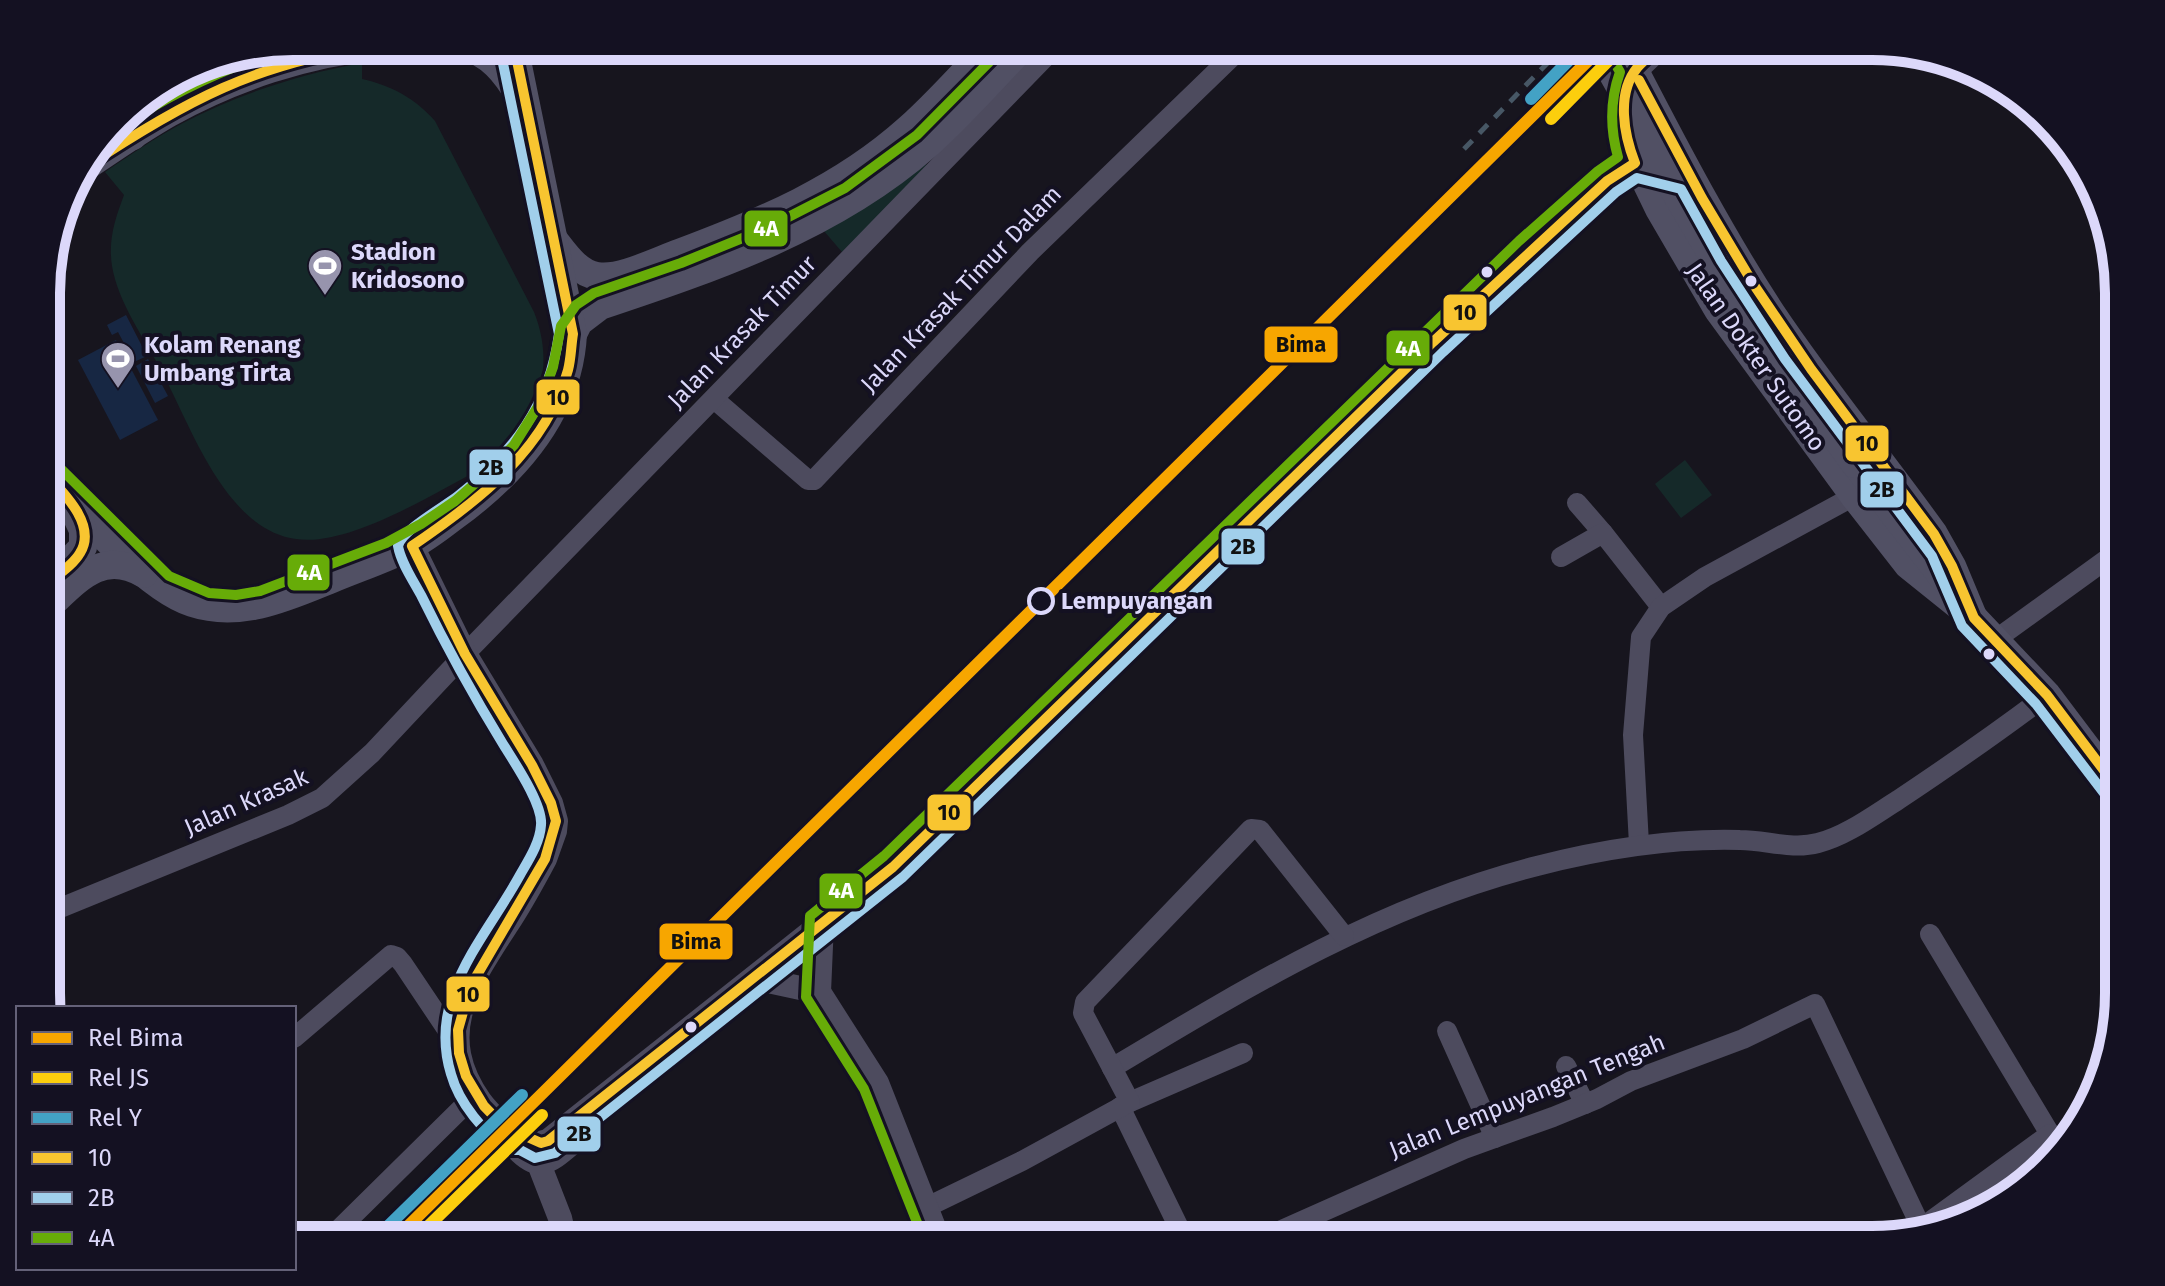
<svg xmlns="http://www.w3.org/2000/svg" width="2165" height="1286" viewBox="0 0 2165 1286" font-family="'Fira Sans',sans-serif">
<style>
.green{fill:#152929}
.water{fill:#172743}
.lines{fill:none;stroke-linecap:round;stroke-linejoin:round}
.minor{stroke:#4d4b5e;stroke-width:20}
.tertiary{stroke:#4d4b5e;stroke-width:24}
.secondary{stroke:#515064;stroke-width:28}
.rail{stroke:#475765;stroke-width:5;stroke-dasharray:12 10;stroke-linecap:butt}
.secondary-bridge{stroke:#515064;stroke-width:28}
.bus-1-casing{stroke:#141122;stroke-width:16}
.bus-2-casing{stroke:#141122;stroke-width:16}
.bus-3-casing{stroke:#141122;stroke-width:16}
.bus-1{stroke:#f8c530;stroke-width:10}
.bus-2{stroke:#a1cfeb;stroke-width:10}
.bus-3{stroke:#67ac08;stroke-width:10}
.rail-1-casing{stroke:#141122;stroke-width:18}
.rail-2-casing{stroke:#141122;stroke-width:18}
.rail-3-casing{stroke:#141122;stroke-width:18}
.rail-1{stroke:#f7a600;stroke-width:12}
.rail-2{stroke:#fcce0d;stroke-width:12}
.rail-3{stroke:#43a2c5;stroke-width:12}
.bus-dot{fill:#dcd8fa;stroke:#141122;stroke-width:3}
.stop-dot{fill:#141122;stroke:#dcd8fa;stroke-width:4}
.labels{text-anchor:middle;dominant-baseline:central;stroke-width:8;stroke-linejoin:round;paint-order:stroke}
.poi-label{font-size:24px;font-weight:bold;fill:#dcd8fa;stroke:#141122;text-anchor:start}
.street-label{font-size:24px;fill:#dcd8fa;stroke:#141122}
.stop-label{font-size:24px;font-weight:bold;fill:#dcd8fa;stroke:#141122;text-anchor:start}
.rim{fill:none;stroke:#dcd8fa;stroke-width:10}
.line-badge{stroke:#141122;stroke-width:3}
.badge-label{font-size:22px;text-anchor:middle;font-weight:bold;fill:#fff}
.pale-badge-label{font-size:22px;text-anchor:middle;font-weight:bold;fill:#111}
</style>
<rect width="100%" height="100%" fill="#17151e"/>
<g class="green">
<path d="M362,63v16c30,7 53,19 73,42l99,191c25,63 -2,117 -53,157 -49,25 -132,78 -185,70 -24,-3 -45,-18 -61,-37 -32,-37 -51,-88 -74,-132 -17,-32 -43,-68 -49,-104 -4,-26 3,-47 12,-71l-19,-23c25,-17 51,-35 78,-49 55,-29 118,-49 179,-60z"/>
<path d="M926,164l3,4 -87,84 -18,-21z"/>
<path d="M1685,460l27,35 -31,23 -26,-34z"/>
</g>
<g class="water">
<path d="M126,315l21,41 -13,6 -16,-30 -6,3 -5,-10z"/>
<path d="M116,340l42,80 -38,20 -42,-80z"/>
<path d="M148,359l20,37 -13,7 -19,-37z"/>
</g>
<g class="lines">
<g class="minor">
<path d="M714,399l94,81h6l216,-228 213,-206"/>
<path d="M1577,503l26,30"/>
<path d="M1561,557l42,-24 58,74"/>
<path d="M1995,640l123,-89"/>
<path d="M1639,844l-6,-109 8,-98 20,-30 44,-30 149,-81"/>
<path d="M48,913l240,-98 34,-17 50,-45 93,-99 591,-608"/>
<path d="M1930,934l120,200"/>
<path d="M1447,1031l48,107"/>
<path d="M294,1038l97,-83 6,2 6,7 55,82"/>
<path d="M1566,1066l19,38"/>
<path d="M1112,1068c135,-81 270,-163 425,-202 66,-17 134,-28 203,-26 26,0 52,10 78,3 28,-7 56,-28 80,-43 51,-34 100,-68 149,-105"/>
<path d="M1130,1102l113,-49"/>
<path d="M1120,1107l65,133"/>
<path d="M927,1207l95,-46 108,-59 -47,-89 2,-11 166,-173 9,1 84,106"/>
<path d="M1917,1231l133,-97 14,5"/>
<path d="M328,1240l148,-146"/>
<path d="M1259,1240l205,-91 89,-32 44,-18 34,-18 112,-42 72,-35 106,223"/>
</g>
<g class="tertiary">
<path d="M1621,46l14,25 26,-25"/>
<path d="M412,546l53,108 67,111 19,38 5,18 -1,10 -10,28c-12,22 -23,43 -37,64 -38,59 -76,110 -28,178 10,14 23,24 34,36"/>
<path d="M754,978l65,14 58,91 62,157"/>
<path d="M819,992l3,-69"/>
<path d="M514,1137l9,-2 13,9 12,-3 345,-274 636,-616 78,-70 28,-18 20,5"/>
<path d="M514,1137v8c26,32 39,13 65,-8"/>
<path d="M539,1164l21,54 5,22"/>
</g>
<g class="secondary">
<path d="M463,46c27,7 43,27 56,50"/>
<path d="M1597,46l23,41"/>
<path d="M1635,71l-9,21v49l33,68 59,101 136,186 54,69 66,53"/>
<path d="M1635,71c43,83 86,165 137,243 51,76 109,146 162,220l18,32 20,48"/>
<path d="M182,75l48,-17"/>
<path d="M133,136l9,-17 2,-20"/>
<path d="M82,169c29,-19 57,-39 87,-56 63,-35 137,-60 209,-67"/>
<path d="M552,237c12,15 25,36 45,39 22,4 60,-15 82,-23 83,-31 162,-64 229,-124 29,-26 55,-55 81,-83"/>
<path d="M573,334l6,-12 21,-16c114,-38 234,-79 326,-160 35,-31 66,-67 98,-100"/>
<path d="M1855,464l119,154 73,77 71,94"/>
<path d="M48,476c33,37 99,113 144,127 49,16 96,-6 140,-24 26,-11 54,-20 79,-33 14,-7 27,-17 40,-27 61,-44 118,-105 122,-185l-59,-288"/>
<path d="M49,582l34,-35v-17l-12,-25"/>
<path d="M48,607c29,-27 54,-58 96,-33"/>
</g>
<path class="rail" d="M1464,149l100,-103"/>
<path class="secondary-bridge" d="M1620,87l55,105 69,117 111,155"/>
<defs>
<g id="bus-1">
<path d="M514,46l59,288c-2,12 -2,25 -5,36 -22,80 -91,132 -156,176l53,108 67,111 19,38 5,18 -11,38 -75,128 -12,43 1,23 7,23 18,30 30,31 9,-2 18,8 7,-2 345,-274 540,-525 174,-161 28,-18c-11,-28 -19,-69 2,-95 7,-8 16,-15 24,-22"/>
<path d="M1639,80l63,118 52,87 57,84 123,165 18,32 22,52 73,77 71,94"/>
<path d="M84,168c99,-66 174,-107 294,-122"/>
<path d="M48,476c17,18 49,50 32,77 -7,12 -21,21 -32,30"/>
</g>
<path id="bus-2" d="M500,49l59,285c-10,72 -45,118 -101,162 -14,11 -56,34 -60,50 3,17 15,34 23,49 25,51 52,100 82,149 11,18 40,60 38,81 -1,18 -13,36 -21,50 -35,64 -93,121 -69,199 8,29 33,59 58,76h11l15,8 20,-5 348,-276 540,-525 173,-160 21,-14 44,11 40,72 64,98 147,197 30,70 74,78 71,93"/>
<g id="bus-3">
<path d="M110,133c58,-38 121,-70 189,-87"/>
<path d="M58,466l111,110 40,17 27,2 24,-4 126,-48 35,-19 34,-23 31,-27 28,-29 25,-40 14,-38 8,-41 15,-21 18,-12 87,-30 84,-34 80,-41 72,-53 88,-89"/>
<path d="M924,1240l-60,-151 -58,-92 4,-81 74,-60 635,-615 79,-70 20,-14c-8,-28 -8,-57 2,-85l-11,-19"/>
</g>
</defs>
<use href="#bus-1" class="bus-1-casing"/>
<use href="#bus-2" class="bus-2-casing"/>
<use href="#bus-3" class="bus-3-casing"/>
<use href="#bus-1" class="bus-1"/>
<use href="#bus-2" class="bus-2"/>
<use href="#bus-3" class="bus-3"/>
<defs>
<path id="rail-1" d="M394,1240l1209,-1194"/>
<g id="rail-2">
<path d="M1551,119l62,-63"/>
<path d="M414,1240l128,-125"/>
</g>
<g id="rail-3">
<path d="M1531,99l52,-53"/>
<path d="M384,1230l138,-135"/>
</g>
</defs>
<use href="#rail-1" class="rail-1-casing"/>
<use href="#rail-2" class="rail-2-casing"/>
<use href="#rail-3" class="rail-3-casing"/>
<use href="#rail-1" class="rail-1"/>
<use href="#rail-2" class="rail-2"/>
<use href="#rail-3" class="rail-3"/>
</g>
<defs>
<symbol id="stadium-pin" viewBox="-11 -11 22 30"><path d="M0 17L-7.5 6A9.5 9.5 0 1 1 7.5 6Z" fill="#9794ad" stroke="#141122"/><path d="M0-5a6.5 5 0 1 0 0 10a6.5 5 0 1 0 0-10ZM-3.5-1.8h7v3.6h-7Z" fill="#fff"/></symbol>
</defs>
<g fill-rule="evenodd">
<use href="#stadium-pin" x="305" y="246" width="40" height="54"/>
<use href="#stadium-pin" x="98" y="339" width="40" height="54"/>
</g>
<g class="bus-dot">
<circle cx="1487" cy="272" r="7"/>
<circle cx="1751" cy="281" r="7"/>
<circle cx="1989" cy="654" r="7"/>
<circle cx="691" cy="1027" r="7"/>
</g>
<circle class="stop-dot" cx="1041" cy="601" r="12"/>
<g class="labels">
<g class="poi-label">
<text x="351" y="252">Stadion<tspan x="351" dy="28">Kridosono</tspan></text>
<text x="144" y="345">Kolam Renang<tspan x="144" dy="28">Umbang Tirta</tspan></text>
</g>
<g class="street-label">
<text transform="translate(961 289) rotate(-46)">Jalan Krasak Timur Dalam</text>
<text transform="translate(742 332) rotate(-46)">Jalan Krasak Timur</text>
<text transform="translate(1756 357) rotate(55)">Jalan Dokter Sutomo</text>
<text transform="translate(246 802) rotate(-24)">Jalan Krasak</text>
<text transform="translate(1527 1096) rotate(-22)">Jalan Lempuyangan Tengah</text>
</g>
<g class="stop-label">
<text x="1061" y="601">Lempuyangan</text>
</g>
</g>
<path d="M0 0H2165V1286H0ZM293 60H1872A233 233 0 0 1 2105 293V993A233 233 0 0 1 1872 1226H293A233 233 0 0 1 60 993V293A233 233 0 0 1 293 60Z" fill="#141122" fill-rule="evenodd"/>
<path class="rim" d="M293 60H1872A233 233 0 0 1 2105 293V993A233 233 0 0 1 1872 1226H293A233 233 0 0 1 60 993V293A233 233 0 0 1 293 60Z"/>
<g class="line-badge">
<rect x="743" y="209" width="46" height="39" rx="8" fill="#67ac08"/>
<rect x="1442" y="293" width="46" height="39" rx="8" fill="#f8c530"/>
<rect x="1263" y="325" width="76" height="39" rx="8" fill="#f7a600"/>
<rect x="1385" y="329" width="46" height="38" rx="8" fill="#67ac08"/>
<rect x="535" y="378" width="46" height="38" rx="8" fill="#f8c530"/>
<rect x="1844" y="424" width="46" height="39" rx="8" fill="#f8c530"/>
<rect x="468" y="448" width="46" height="38" rx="8" fill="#a1cfeb"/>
<rect x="1859" y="470" width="46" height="39" rx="8" fill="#a1cfeb"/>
<rect x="1220" y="527" width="46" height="39" rx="8" fill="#a1cfeb"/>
<rect x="286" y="553" width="45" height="39" rx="8" fill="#67ac08"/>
<rect x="926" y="793" width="46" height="39" rx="8" fill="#f8c530"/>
<rect x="818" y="872" width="46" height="38" rx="8" fill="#67ac08"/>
<rect x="658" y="922" width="76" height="39" rx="8" fill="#f7a600"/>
<rect x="445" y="975" width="46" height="38" rx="8" fill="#f8c530"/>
<rect x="556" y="1115" width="46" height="38" rx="8" fill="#a1cfeb"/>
</g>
<g class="badge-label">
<text x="766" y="236">4A</text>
<text x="1408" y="356">4A</text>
<text x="309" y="580">4A</text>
<text x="841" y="898">4A</text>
</g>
<g class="pale-badge-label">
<text x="1465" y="320">10</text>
<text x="1301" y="352">Bima</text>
<text x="558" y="405">10</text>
<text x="1867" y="451">10</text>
<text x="491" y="475">2B</text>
<text x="1882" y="497">2B</text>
<text x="1243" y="554">2B</text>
<text x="949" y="820">10</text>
<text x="696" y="949">Bima</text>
<text x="468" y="1002">10</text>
<text x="579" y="1141">2B</text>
</g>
<rect x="16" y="1006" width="280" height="264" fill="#141122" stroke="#646178" stroke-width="2"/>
<rect x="32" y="1032" width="40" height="12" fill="#f7a600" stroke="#646178" stroke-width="2"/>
<text x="88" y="1046" font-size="24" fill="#dcd8fa">Rel Bima</text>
<rect x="32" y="1072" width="40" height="12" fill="#fcce0d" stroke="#646178" stroke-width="2"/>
<text x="88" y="1086" font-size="24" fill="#dcd8fa">Rel JS</text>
<rect x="32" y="1112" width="40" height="12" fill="#43a2c5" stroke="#646178" stroke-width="2"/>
<text x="88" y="1126" font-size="24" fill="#dcd8fa">Rel Y</text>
<rect x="32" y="1152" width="40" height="12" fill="#f8c530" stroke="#646178" stroke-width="2"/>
<text x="88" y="1166" font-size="24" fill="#dcd8fa">10</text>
<rect x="32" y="1192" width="40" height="12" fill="#a1cfeb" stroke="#646178" stroke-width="2"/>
<text x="88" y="1206" font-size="24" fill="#dcd8fa">2B</text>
<rect x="32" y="1232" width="40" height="12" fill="#67ac08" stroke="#646178" stroke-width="2"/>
<text x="88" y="1246" font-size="24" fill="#dcd8fa">4A</text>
</svg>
